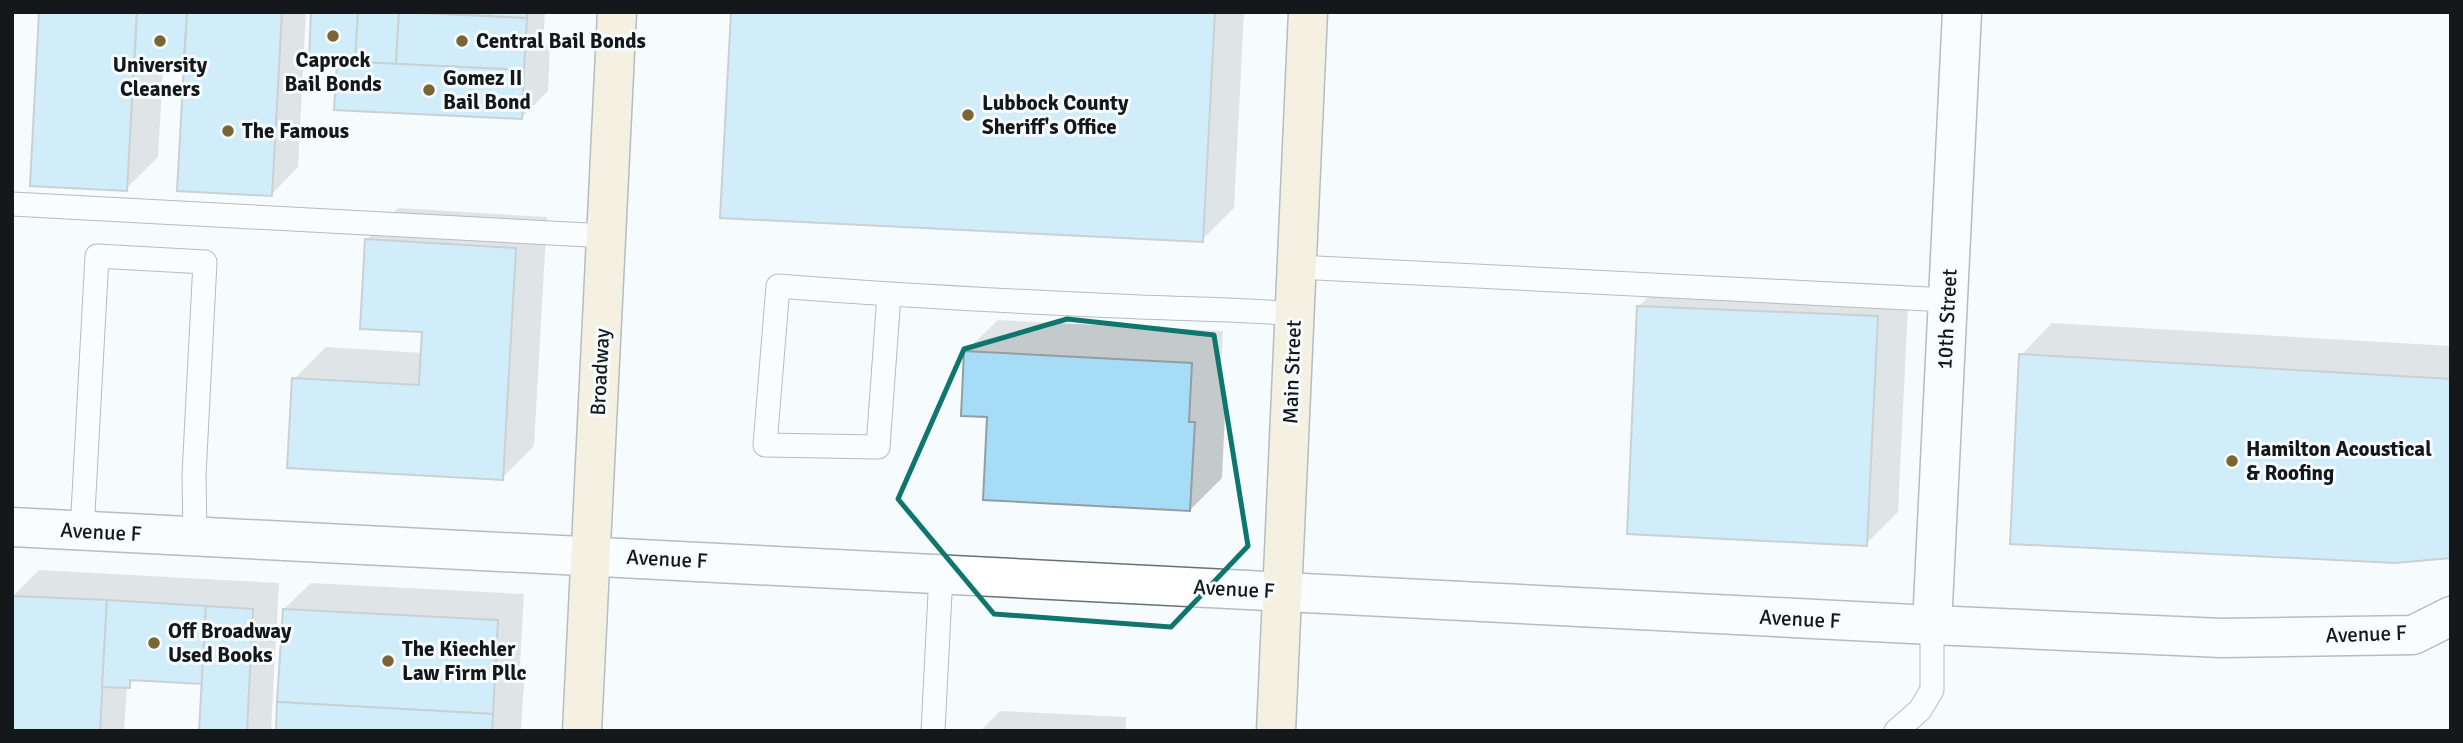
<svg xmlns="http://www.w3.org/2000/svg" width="2463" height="743" viewBox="0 0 2463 743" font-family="Signika,sans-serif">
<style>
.shadow{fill:#0003}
.building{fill:#a6dcf6;stroke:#929ea4;stroke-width:2}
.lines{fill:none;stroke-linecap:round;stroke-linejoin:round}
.lane-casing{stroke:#667177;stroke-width:25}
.street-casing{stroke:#667177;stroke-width:41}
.secondary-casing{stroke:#667177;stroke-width:41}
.lane{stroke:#fff;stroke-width:23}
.street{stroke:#fff;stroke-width:38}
.secondary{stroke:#f2e4c4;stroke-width:38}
.marked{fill:none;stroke:#0f766e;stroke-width:5;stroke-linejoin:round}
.poi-dot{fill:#7b6535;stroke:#f6fcfe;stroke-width:2.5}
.labels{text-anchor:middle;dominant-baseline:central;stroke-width:6;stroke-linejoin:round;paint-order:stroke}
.poi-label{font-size:21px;font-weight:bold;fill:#14181b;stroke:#f6fcfe;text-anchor:start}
.street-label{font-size:21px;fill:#14181b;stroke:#f6fcfe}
</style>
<rect width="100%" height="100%" fill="#f6fcfe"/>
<g class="shadow">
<path d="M41,12h265l-8,155 -26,27 -87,-124 -22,-1 -5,88 -32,32z"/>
<path d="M313,12h232l-2,32h7l-2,47 -27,27 -183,-56z"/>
<path d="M733,12h511l-10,196 -32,32z"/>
<path d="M398,208l149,9 -13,229 -32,32 -208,-99 32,-32 97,6 1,-22 -58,-91z"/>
<path d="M1671,274l238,11 -11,227 -32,32 -227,-238z"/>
<path d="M998,320l225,11 -3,59 6,1 -4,87 -32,32 -201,-94 -23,-65z"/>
<path d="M2052,323l399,23v210l-430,-201z"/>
<path d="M39,570l240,13 -8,148h-70l3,-49 -67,-4 -10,8 -3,45h-112l1,-135z"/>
<path d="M311,583l213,11 -5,88h5l-3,49h-244l7,-122z"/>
<path d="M1000,711l126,6v14h-146z"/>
</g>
<g class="building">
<path d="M39,12h98l-10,179 -97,-5z"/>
<path d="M137,12h50l-4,60 -49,-3z"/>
<path d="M187,12h95l-10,184 -95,-5z"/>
<path d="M311,12h47l-3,50 -46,-2z"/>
<path d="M358,12h41l-3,52 -41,-2z"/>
<path d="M399,12l128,6 -3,52 -128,-6z"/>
<path d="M404,12h86v4z"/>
<path d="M490,12h37v6l-37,-2z"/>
<path d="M731,12h484l-12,230 -483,-24z"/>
<path d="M337,61l187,9 -2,49 -188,-9z"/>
<path d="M365,239l151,9 -13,232 -216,-12 5,-90 127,7 3,-53 -62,-3z"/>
<path d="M1637,306l241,10 -11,230 -240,-12z"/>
<path d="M964,351l228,12 -3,59h6l-5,89 -207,-11 4,-83 -26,-1z"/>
<path d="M2019,354l432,25v179l-56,5 -385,-19z"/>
<path d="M12,596l95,4 -7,131h-88z"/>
<path d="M107,600l99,6 -4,78 -72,-4v8l-28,-1z"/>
<path d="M206,606l47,3 -6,122h-48z"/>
<path d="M283,609l215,11 -5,94 -216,-12z"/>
<path d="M277,702l216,12 -1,17h-216z"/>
</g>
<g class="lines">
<defs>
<g id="lane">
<path d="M12,204l595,32"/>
<path d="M1297,267l651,33"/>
<path d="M889,295l-11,152 -113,-2 13,-159c113,9 227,15 341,20 59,3 117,3 176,8"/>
<path d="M82,531l15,-275 108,6 -11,213 1,61"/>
<path d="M933,731l8,-157"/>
<path d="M1896,731l24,-21 12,-20v-65"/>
</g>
<g id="street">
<path d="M12,527l1920,98 289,13 192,-3 38,-19"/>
<path d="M1932,625l30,-613"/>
</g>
<g id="secondary">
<path d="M582,731l35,-719"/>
<path d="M1276,731l32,-719"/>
</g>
</defs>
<use href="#lane" class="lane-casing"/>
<use href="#street" class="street-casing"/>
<use href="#secondary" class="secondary-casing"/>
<use href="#lane" class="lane"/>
<use href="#street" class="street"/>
<use href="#secondary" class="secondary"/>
</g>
<path d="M0 0H2463V743H0ZM1067,319l147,16 34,211 -77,81 -177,-13 -96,-115 66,-150z" fill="#f6fcfe" fill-opacity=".55" fill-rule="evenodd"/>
<path class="marked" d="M1067,319l147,16 34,211 -77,81 -177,-13 -96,-115 66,-150z"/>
<g class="poi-dot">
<circle cx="333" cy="36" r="7"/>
<circle cx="160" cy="41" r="7"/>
<circle cx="462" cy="41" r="7"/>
<circle cx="429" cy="90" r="7"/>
<circle cx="968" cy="115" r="7"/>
<circle cx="228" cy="131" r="7"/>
<circle cx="2232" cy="461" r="7"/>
<circle cx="154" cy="643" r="7"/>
<circle cx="388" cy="661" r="7"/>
</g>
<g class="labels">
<g class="poi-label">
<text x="476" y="41">Central Bail Bonds</text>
<text x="333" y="60" text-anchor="middle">Caprock<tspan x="333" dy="24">Bail Bonds</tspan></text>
<text x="160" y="65" text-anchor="middle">University<tspan x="160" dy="24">Cleaners</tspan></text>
<text x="443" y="78">Gomez II<tspan x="443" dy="24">Bail Bond</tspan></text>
<text x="982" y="103">Lubbock County<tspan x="982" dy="24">Sheriff's Office</tspan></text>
<text x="242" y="131">The Famous</text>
<text x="2246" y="449">Hamilton Acoustical<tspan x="2246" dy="24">&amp; Roofing</tspan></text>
<text x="168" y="631">Off Broadway<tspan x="168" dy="24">Used Books</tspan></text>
<text x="402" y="649">The Kiechler<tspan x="402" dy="24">Law Firm Pllc</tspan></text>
</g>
<g class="street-label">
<text transform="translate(1947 319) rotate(-87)">10th Street</text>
<text transform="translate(600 372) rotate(-87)">Broadway</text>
<text transform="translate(1292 372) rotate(-88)">Main Street</text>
<text transform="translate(101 532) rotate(3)">Avenue F</text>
<text transform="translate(667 559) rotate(3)">Avenue F</text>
<text transform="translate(1234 589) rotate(3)">Avenue F</text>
<text transform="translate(1800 619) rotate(3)">Avenue F</text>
<text transform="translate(2366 634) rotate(-2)">Avenue F</text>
</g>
</g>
<rect width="2463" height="743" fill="none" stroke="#14181b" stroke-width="28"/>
</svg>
